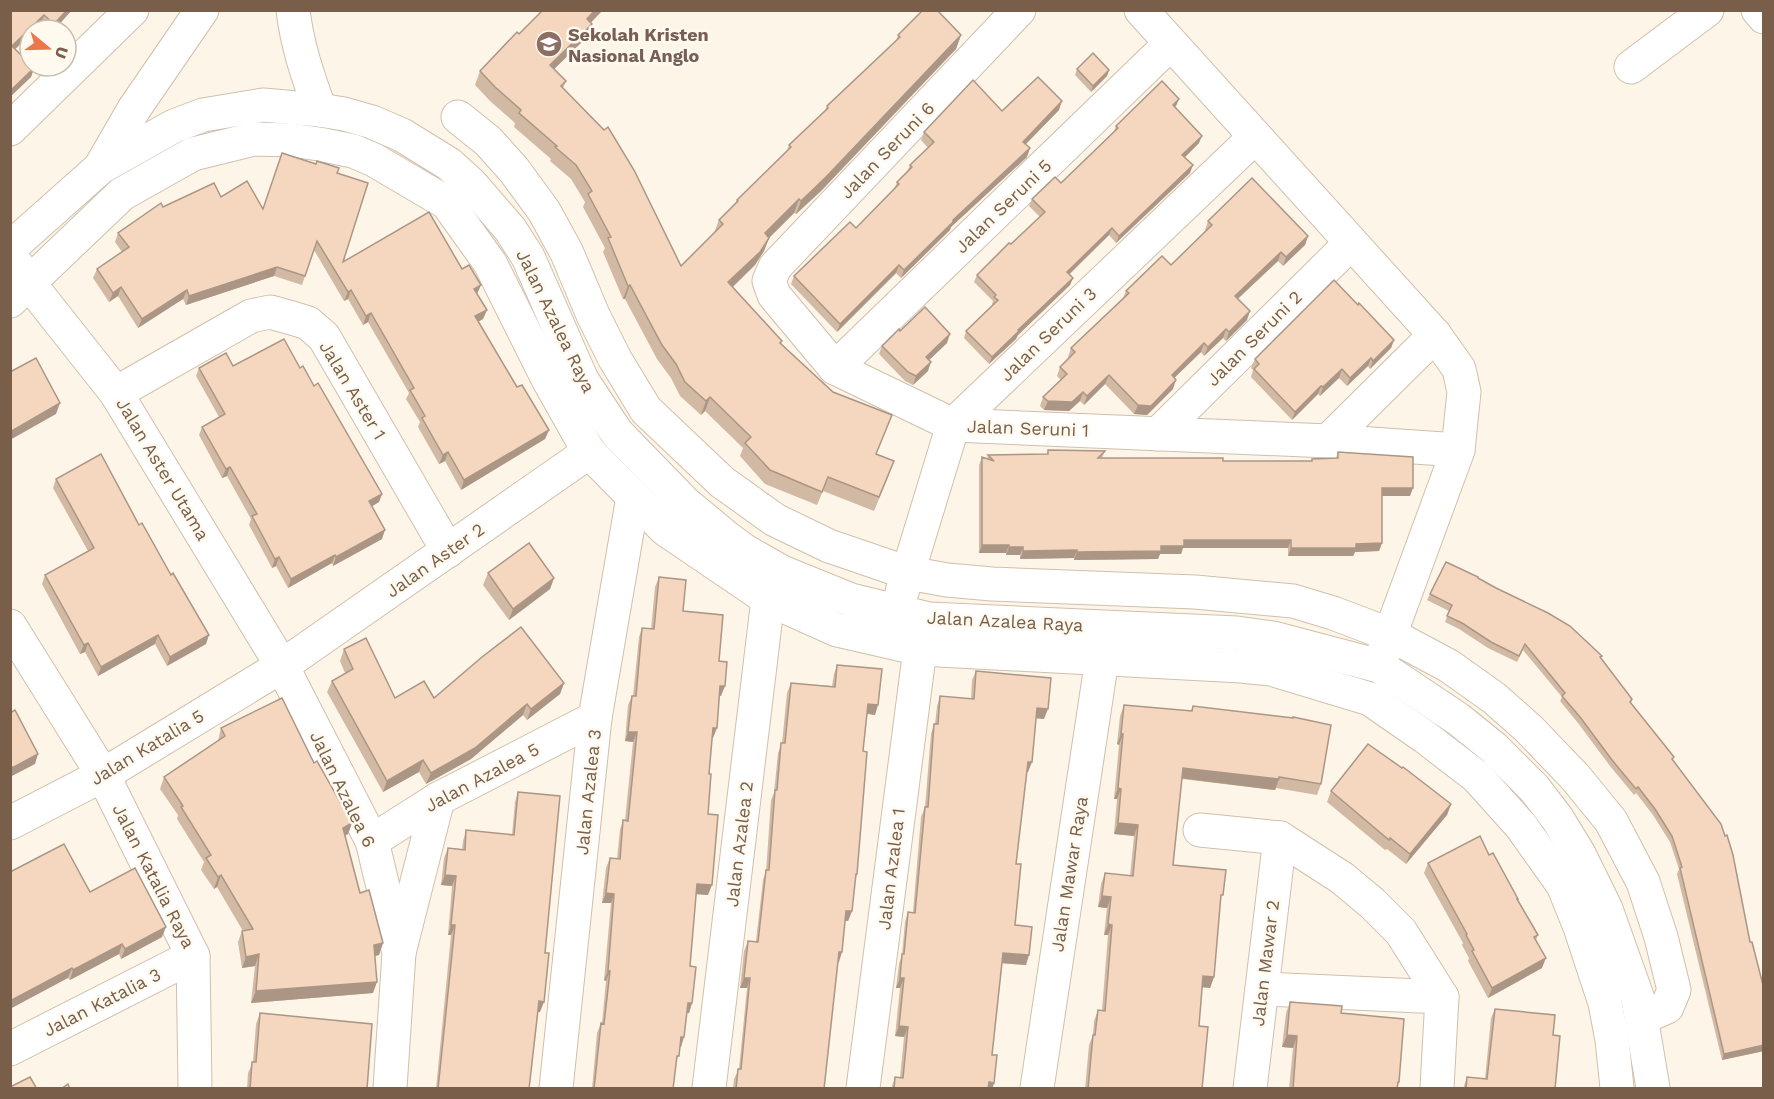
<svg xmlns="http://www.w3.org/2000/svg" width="1774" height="1099" viewBox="0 0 1774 1099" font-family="'Work Sans',sans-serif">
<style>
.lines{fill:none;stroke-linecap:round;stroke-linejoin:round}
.minor-casing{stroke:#d0bfac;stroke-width:35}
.minor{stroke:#fff;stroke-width:33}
.wall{fill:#d2b9a3}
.shaded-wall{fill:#ab9685}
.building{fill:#f4d7be;stroke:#ab9685;stroke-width:1.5}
.labels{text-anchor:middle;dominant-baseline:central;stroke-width:5;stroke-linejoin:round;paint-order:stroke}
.education-label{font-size:18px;font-weight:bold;fill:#785e54;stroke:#fffaef;text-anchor:start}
.street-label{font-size:18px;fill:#795e4a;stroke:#fffaef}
</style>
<rect width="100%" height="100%" fill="#fdf6e8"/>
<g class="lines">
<defs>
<g id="minor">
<path d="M293,10c4,35 15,67 27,100"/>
<path d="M1019,10l-244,257 -6,14 5,14 61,73 118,57 375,16 130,9"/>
<path d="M1141,10l294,325 24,34 5,23 -6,58 -75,204"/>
<path d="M1758,10l6,7"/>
<path d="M1631,67l76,-57"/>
<path d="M458,117l30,24 26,29 30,41 23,42 26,62 22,44 31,51 76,72 53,38 54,26 79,27 39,7 45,4 203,8 98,9 40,12 58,22 58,31 45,32 35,31 47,49 35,43 32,61 18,55 13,53 -7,17 -25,11"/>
<path d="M10,129l122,-119"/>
<path d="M101,166l33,-57 68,-99"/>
<path d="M10,248l91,-81 73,-41 29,-11 60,-10 57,5 24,4 28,8 30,13 47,29 22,20 39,45 18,28 54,123 35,53 68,70 41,34 19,14 37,21 69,28 78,19 308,14 36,5 106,28 79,53 36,29 40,40 23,30 22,36 27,55 32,90 15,89"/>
<path d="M17,265l12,18 87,110 166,273 90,175 27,112"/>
<path d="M10,301l112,-107 71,-40 61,-15 36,1 29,4 34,7 21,9 73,43 43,60 59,118 40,71 76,77 103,70 69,31 83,19 321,17 30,3 99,30 55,38 52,40 44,49 42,59 17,42 25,76 7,37 5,48"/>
<path d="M835,368l335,-324"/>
<path d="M116,393l135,-77 19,-4 22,6 16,5 16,14 124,214"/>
<path d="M1158,434l193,-191"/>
<path d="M1328,441l107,-106"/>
<path d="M902,592l51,-167 302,-288"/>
<path d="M10,626l93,149 90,181 2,132"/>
<path d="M10,823l93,-48 179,-109 307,-214"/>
<path d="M1200,830l80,8 62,40 30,25 29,29 41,65 -5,91"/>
<path d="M372,841l66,-42 157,-81"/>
<path d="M1262,989l180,8"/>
<path d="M10,1049l183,-93"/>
<path d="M390,1088l9,-135 39,-154"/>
<path d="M556,1088l39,-370 38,-221"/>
<path d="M709,1088l59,-489"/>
<path d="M863,1088l57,-439"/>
<path d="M1037,1088l65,-429"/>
<path d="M1250,1088l30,-250"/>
</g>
</defs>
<use href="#minor" class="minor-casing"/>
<use href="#minor" class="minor"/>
</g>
<g class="wall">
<path d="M10,10h62l-18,20h-7l-6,-6 -11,6v5l-15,14 19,19 -3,9 -21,20z"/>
<path d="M591,23l1,1 -5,13 -33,32 12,12 -3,7 118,178 33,-33 5,-13 16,-16 2,-4 50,-49 2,-6 36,-34 2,-5 69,-65 2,-6h63l-5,14 -135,142 -25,23 -2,-1 -25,25 -5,13 -9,14 -22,22 143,167 13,21 -15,36 -51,-20 -6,14 -52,-21 -25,-28 3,-8 -38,-37 -4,4 -21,-19 -9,-18 -14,-19 -32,-60h-2l-20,-47 2,-4 -22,-41 2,-5 -14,-23 -21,-18 1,-2 -37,-32 1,-4 -25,-22 -15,-16 5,-14 39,-37z"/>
<path d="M1077,69l32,1 -2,6 -16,16 -16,-17z"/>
<path d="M1179,99l-4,8 24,36 -14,14 5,16 -74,70 -7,-8 -40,40 4,3 -3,7 -52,50 -2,4 -27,25 -25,-26 2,-7 27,-26 -1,-1 1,-3 -19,-19 3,-7 63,-58 -11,-11 3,-7 29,-16 53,-52 2,-5z"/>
<path d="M1059,110l-33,34 1,13 -76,70 -1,3 -49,48 -5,-5 -59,59 -46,-48 3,-8 62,-48 38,-39 3,-7 10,-10 3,-7 18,-17 -7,-8 3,-8 78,-21z"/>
<path d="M337,173l6,89 119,7 25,41 -4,9 -5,3 39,65 32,43 -4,9 -84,51 -16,-29 -6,3 -21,-37 2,-5 -14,-23 3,-6 -41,-71 -5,3 -15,-26 -4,2 -30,-51 -12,35 -28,-9 -88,29 -3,-6 -45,29 -20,-32 -9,6 -16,-24 4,-9 25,-17 -7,-10 3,-9 45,-26 58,-10 42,12z"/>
<path d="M1208,221l100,15 -3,9 -22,21 -5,-5 -40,38 9,21 -21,21 -3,-3 -19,18 -3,-4 -27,26 -1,11 -26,26 -13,-1 -29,-30 -21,21 -4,-4 -11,10 -25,-1 -4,-4 3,-9 18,-17 -4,-4 3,-9 9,-9 -1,-1 3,-9 52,-50 3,-7 45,-26 35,-34 -1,-1z"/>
<path d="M1358,305l36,35 -3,8 -21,21 -2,-3 -21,20 -8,-8 -19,18 -2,-2 -26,26 -41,-43 2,-7 -2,-2 4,-9z"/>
<path d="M900,331l47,12 -18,17 -1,11 -15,14 -8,-4 -26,-27 3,-8z"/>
<path d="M233,366l67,2 14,18 68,108 -3,8 -7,4 10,33 -49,27 -1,-3 -44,25 -12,-22 -4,2 -23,-43 2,-6 -24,-43 -5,2 -23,-43 3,-8 17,-10 -23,-41 3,-8z"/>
<path d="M1048,450l57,1 -3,7 121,3h88l1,-2 24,-1 2,-6 72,44h-28v47l-3,8 -24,1 -2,4h-65v-8h-105l-2,6h-21l-2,5 -84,1v-2l-54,1v-4h-14v-2h-27v-88l3,-8 5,2 1,-4 59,-1z"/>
<path d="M56,479l83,46 67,119 -39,22 -12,-22 -57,32 -13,-24 -5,2 -38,-70 3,-9 43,-24 -35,-63z"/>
<path d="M488,573l66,5 -4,11 -41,31 -26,-35z"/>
<path d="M659,577l60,84 2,35h-1l-7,42 -1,-1 -3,37 -1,40v81l-12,-1 -6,72 2,37 -3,10h-2l-6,34h-1l-4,17 -3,25h-81l5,-56 4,-10h1l4,-42 -2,-1 7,-77h-9l4,-35 4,-10 7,1 3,-29 3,-10h2l8,-78 -8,-1 3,-36 4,-9h1l6,-59 3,-9 9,1 4,-42z"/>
<path d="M1478,578l123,80 31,41 -1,4 42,57 77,182 14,47v62l-42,9 -45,-186 2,-5 -9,-27 -17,-27 -17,-22 -2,2 -24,-29 -32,-43 -18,-22 2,-4 -39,-47 -6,12 -29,-14 -29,-19 -14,-7 4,-11 -22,-11 3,-6z"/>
<path d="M344,649l51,49h39l130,-15 -4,11 -33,26 -4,-5 -52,44 -45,25 -7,-12 -36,20 -56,-100 5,-11 13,-8 -5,-12z"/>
<path d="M837,665l38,50 -8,-1 -4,37 -6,123 -2,7 -3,30 -4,10h-3l-7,41 -14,127h-91l1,-10 5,-10 8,-81h-7l4,-37 4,-10h8l7,-61 3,-8 5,-72 3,-7 4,-40 4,-10 5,-50 4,-10 41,3 2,-12z"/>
<path d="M976,671l68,48 -8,-1 -8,54h-1l-11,92 -1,61 11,40 -24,-2 -10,92 2,28 -2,6h-101l4,-12 5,1 4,-41 -9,-1 5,-48h-4l3,-24 3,-9 3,-33 3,-10h5l8,-95 4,-10 6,-73 3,-10h1l2,-18 3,-10 31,3 1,-19z"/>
<path d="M1124,705l67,6 2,-5 128,78 -4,11 -41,-7 -1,2 -93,-11 -9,86 47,37 -6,75 -4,11 -8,-1 -3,39 3,63h-117l4,-44 4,-10 1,-14 4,-11h4l6,-75h-4l3,-27 -9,-1 3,-23 4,-11 25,3 4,-40 -20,-2 3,-35h-3l5,-54 -2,-1 3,-28z"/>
<path d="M221,728l93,35 38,60 -4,11 -3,2 15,57 23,50 -4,12 -4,1 -2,37 -122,10 4,-37 -13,2 -4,-26 4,-11h1l-26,-44 -3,2 -13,-19 3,-8 -27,-43 1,-4 -18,-26 4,-12 54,-36z"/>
<path d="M1331,791l120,13 -4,11 -41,49 -19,-15 -2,1 -58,-48z"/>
<path d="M518,792l27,161 -5,59h-2l-9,77h-93l15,-154h-3l4,-49 -11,-1 3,-27 4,-10 14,1 1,-8 3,-11 46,5 3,-33z"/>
<path d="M1489,855l49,80 -2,5 6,28 -54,30 -20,-37 1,-3 -7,-13 1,-2 -39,-70 4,-10z"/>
<path d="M90,892l72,45 -41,22 -2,-5 -49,26 -2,-2z"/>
<path d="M1290,1002l51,11 58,69 -2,7h-108l4,-41 -11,-1 4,-34z"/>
<path d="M1495,1009l58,26 3,43 -1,11h-92l4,-12 18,2 6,-61z"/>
<path d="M260,1013l107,76h-120l1,-16 5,-11 3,-38z"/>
</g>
<g class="shaded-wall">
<path d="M67,10h5l-18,20h-2l2,-6z"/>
<path d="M595,10h8l-21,22 5,-13z"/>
<path d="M44,15l-3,9 -6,6h-5v5l-20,19 2,-8z"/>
<path d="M592,24l-5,13 -42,41 5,-13z"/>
<path d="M961,35l-5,14 -135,142 -25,23 5,-13z"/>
<path d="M34,68l-3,9 -21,20v-6z"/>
<path d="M1109,70l-2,6 -16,16 2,-6z"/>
<path d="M1179,99l-3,7 -6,6 3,-7z"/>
<path d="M1062,101l-3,9 -39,40 3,-8z"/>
<path d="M1202,136l-3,7 -19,19 2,-7z"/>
<path d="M1030,148l-3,9 -76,70 -1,3 -49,48 3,-8 49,-50z"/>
<path d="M1193,165l-3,8 -74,70 3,-7z"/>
<path d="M799,199l-5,14 -25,25 -5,13 -9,14 -31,30 4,-13 37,-49z"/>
<path d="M1112,228l-3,7 -45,44 3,-7z"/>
<path d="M1308,236l-3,9 -22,21 3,-9z"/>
<path d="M1281,252l-3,9 -46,43 3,-8z"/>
<path d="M899,265l-3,8 -59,59 3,-8z"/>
<path d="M277,267l-3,9 -88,29 3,-9z"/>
<path d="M1073,278l-3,7 -52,50 -2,4 -27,25 3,-7 26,-27z"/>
<path d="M481,285l-4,9 -3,-5z"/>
<path d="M630,285l-5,14h-2l5,-13z"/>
<path d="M121,287l-3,9 -9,6 4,-9z"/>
<path d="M187,290l-4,9 -45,29 4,-9z"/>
<path d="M351,290l-3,9 -4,2 4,-9z"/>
<path d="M487,310l-4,9 -11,6 3,-9z"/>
<path d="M1250,311l-3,9 -21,21 3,-9z"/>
<path d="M371,313l-3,9 -5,3 3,-9z"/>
<path d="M1226,329l-3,9 -19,18 4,-9z"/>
<path d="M950,334l-3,9 -24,23 3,-9z"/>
<path d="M1394,340l-3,8 -21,21 3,-8z"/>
<path d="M1204,343l-3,9 -33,32 4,-9z"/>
<path d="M1371,358l-3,8 -21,20 3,-8z"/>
<path d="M931,362l-3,9 -15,14 3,-9z"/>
<path d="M1342,369l-3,9 -19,18 3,-9z"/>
<path d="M1109,375l-4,9 -21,21 3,-9z"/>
<path d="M1176,380l-3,9 -26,26 -13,-1 4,-9z"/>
<path d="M1321,386l-3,8 -26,26 3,-8z"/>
<path d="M1083,392l-3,9 -11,10 -25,-1 4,-9z"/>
<path d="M710,397l-5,14 -4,4 5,-14z"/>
<path d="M60,403l-4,11 -46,26v-8z"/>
<path d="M549,430l-4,9 -84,51 3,-10z"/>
<path d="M448,452l-3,9 -6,3 4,-9z"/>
<path d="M230,467l-3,9 -5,2 4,-9z"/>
<path d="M1382,488h31l-3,8h-31z"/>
<path d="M382,494l-3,8 -13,8 3,-9z"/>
<path d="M385,530l-3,9 -49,27 3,-9z"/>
<path d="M1184,540h107l-3,8h-105l-2,6h-21l-2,5 -84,1 3,-8 84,-6z"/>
<path d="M1382,543l-3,8 -24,1 -2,4h-65l3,-8 65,-4z"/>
<path d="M982,545h27l-3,8h-27z"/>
<path d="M1009,547h14l-3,8h-14z"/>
<path d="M1077,550l-3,8 -54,1 3,-8z"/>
<path d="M335,555l-3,8 -44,25 3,-9z"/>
<path d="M279,557l-3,9 -4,2 3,-9z"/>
<path d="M554,578l-4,11 -41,31 4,-11z"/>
<path d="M158,635l-3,9 -57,32 3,-9z"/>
<path d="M209,635l-3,9 -39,22 3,-9z"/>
<path d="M88,643l-3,9 -5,2 4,-9z"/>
<path d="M564,683l-4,11 -33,26 4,-11z"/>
<path d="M720,686h5l-4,10h-4z"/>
<path d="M527,704l-4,11 -52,44 -45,25 5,-11z"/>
<path d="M868,704l10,1 -3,10 -11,-2z"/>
<path d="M1037,708l11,1 -4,10 -10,-1z"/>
<path d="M713,728h4l-4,10 -4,-1z"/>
<path d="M628,732h9l-4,10 -8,-1z"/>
<path d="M1121,734h2l-4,11 -2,-1z"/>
<path d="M38,754l-3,10 -25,13v-4l2,-5z"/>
<path d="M423,760l-4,12 -36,20 4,-11z"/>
<path d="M1028,762h4l-4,10h-3z"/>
<path d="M1183,768l96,11 -4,11 -96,-12z"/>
<path d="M1118,788l3,1 -4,10h-3z"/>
<path d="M1451,804l-4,11 -41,49 4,-10z"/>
<path d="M352,823l-4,11 -9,5 4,-11z"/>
<path d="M1118,823l20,2 -4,11 -20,-2z"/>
<path d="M221,875l-4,12 -3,2 4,-12z"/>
<path d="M445,875l11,1 -4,10 -11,-1z"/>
<path d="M697,884l15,1 -4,10 -14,-1z"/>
<path d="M606,893l8,1 -3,9h-9z"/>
<path d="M1102,896l9,1 -4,11 -9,-1z"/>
<path d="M846,911h6l-4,10 -6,-1z"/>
<path d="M1108,924l4,1 -4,10h-4z"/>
<path d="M451,925h4l-4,10h-3z"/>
<path d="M166,927l-4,10 -41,22 4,-10z"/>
<path d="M383,943l-4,12 -9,2 4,-12z"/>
<path d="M122,944l-3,10 -49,26 3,-10z"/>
<path d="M839,952h3l-3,10h-3z"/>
<path d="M1003,953l26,2 -3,10 -26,-2z"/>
<path d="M259,954l-4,12 -13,2 4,-11z"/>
<path d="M1546,958l-4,10 -54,30 4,-10z"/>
<path d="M72,968l-4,10 -58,31v-8z"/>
<path d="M608,971h2l-4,10 -2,-1z"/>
<path d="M1203,976l11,1 -4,11 -10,-1z"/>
<path d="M744,978h6l-3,10h-7z"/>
<path d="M900,978h4l-4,10h-4z"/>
<path d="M377,982l-4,11 -122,10 5,-12z"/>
<path d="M539,1001l5,1 -4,10 -5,-1z"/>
<path d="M688,1003h4l-3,10h-5z"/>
<path d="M899,1026l9,1 -4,10 -9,-1z"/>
<path d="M1287,1035l10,1 -4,12 -11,-1z"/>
<path d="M681,1037h3l-3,10 -4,-1z"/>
<path d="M1764,1045v6l-42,9 2,-6z"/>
<path d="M989,1082l5,1 -2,6h-5z"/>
</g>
<g class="building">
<path d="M10,10h57l-13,14 -10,-9 -32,31 18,18v2h2l2,2 -24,23z"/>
<path d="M543,10h52l-8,9 5,5 -42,41 16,16 -5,5 43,44 4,-3 26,43 47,96 42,-42 -4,-4 19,-19 -1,-1 54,-53 -2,-2 39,-37 -1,-2 73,-69 -2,-2 25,-25h14l24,25 -135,142 -25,24 -2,-2 -34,34 4,5 -9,14 -32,30 54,59 -2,2 53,49 59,23 -16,39 18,7 -15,36 -51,-20 -6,15 -52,-22 -25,-27 6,-6 -41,-40 -4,4 -21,-19 -9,-18 -14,-19 -32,-60 -2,1 -20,-48 3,-1 -23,-43 4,-3 -16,-26 -21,-18 2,-1 -38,-33 2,-3 -26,-23 -15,-16 37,-39 2,2z"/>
<path d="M1093,53l16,17 -16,16 -16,-17z"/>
<path d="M1038,77l24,24 -39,41 7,6 -77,72v2l-49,48 -5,-5 -59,59 -46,-48 56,-54 6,6 43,-44 -2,-2 15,-15 -2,-2 24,-23 -10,-10 49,-52 29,31z"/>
<path d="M1162,81l17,18 -6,6 29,31 -20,19 11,10 -74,71 -7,-8 -45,44 6,6 -55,52 1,1 -27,26 -26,-26 32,-31 -4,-3 2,-2 -19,-20 32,-32 2,1 34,-32 -13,-13 23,-22 6,6 57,-55 -2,-2z"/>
<path d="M282,153l34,11 1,-3 22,7 -2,5 31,10 -25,79 86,-50 33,57 7,-4 12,20 -7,4 13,21 -12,6 42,71 5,-2 27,45 -85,50 -16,-28 -5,3 -21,-37 3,-2 -15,-26 4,-2 -43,-75 -5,3 -15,-26 -3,2 -31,-51 -12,35 -28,-9 -88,29 -2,-6 -45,29 -21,-32 -8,6 -16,-24 32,-22 -11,-14 43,-30 2,4 51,-24 7,14 26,-16 16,28z"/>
<path d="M1252,178l56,58 -22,21 -5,-5 -46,44 15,15 -21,21 -3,-3 -18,18 -4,-4 -32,32 4,5 -25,26 -13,-1 -29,-30 -22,21 -4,-4 -11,10 -24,-1 -5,-4 24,-23 -7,-7 15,-15 -4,-4 58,-55 -3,-2 36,-35 9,9 41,-40 -4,-4z"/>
<path d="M1334,280l24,25 1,-2 35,37 -21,21 -2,-3 -21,20 -8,-9 -19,18 -2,-1 -26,26 -41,-43 5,-5 -4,-5z"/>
<path d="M925,307l25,27 -24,23 5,5 -15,14 -8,-4 -26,-26 17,-17 1,2z"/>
<path d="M284,339l16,29 3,-2 11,20 4,-3 64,111 -13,7 16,29 -49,27 -1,-2 -44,24 -12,-22 -4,2 -23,-43 5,-2 -27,-47 -4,2 -24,-42 23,-13 -26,-46 27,-15 7,13z"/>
<path d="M36,358l24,45 -50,29v-60z"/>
<path d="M1048,450l57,1 -7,7h125v3h89v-2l26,-1v-6l75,5v31h-31v55l-26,1v4h-65v-8h-107v6h-23v5l-84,1v-2l-54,1v-4h-14v-2h-27v-88l12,4 -6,-6 60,-1z"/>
<path d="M101,454l38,71 3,-2 29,52 2,-2 36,62 -39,22 -12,-22 -57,32 -13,-24 -4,2 -39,-70 49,-27 -38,-69z"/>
<path d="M529,543l25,35 -41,31 -25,-36z"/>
<path d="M1446,562l32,15v1l18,10 52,25 22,13 32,30 -2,1 32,42 -2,3 44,55 -2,2 49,65 4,12 2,-1 6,20 17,87h2l12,47v56l-40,9 -44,-186 2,-1 -10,-31 -17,-27 -17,-22 -2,2 -24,-29 -32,-43 -18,-21 3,-3 -40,-49 -6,12 -28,-14 -29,-19 -15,-7 5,-11 -22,-11z"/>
<path d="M659,577l27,3 -3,31 40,4 -4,46 8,1 -2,24h-5l-3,42h-4l-4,46h2l-3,40 10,1 -6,70 -15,-1 -7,82 6,1 -4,36h-4l-4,34h-3l-2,19h-2l-4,33h-79l7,-66 3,1 6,-53h-2l6,-77 -8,-1 4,-35 10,1 3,-39 5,1 9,-89h-9l4,-36h4l6,-68 12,1z"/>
<path d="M521,627l43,56 -33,26 -4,-5 -52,44 -30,17 -14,8 -8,-13 -36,21 -55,-100 21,-12 -9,-20 22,-11 29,60 29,-17 10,17 48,-41z"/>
<path d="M837,665l45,4 -4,36 -10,-1 -5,47 4,1 -10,122h-1l-4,37h-6l-4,41h-3l-15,137h-88l2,-20h3l9,-91h-6l4,-37 10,1 8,-72h3l6,-80h2l4,-47h4l6,-60 44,4z"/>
<path d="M976,671l75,7 -3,31 -11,-1 -5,54h-4l-12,102h5l-6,61 17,2 -3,28 -26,-2 -11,102h5l-3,28 -5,-1 -1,7h-94l1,-12 8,1 5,-51 -9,-1 5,-48h-4l2,-24h2l4,-42 7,1 10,-106h3l6,-83h4l2,-28 34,3z"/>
<path d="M282,698l32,65 3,-2 35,62 -9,5 17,65 9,-3 14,53 -9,2 3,37 -121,9 3,-37 -13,3 -4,-26 11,-2 -32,-54 -3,2 -12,-19 5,-3 -30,-48 2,-1 -19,-29 61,-41 -4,-8z"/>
<path d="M1124,705l68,6 1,-5 100,12v-1l38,8 -10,59 -42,-7v2l-96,-11 -10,97 53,5 -3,25h-2l-7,82 -11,-1 -4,50 9,1 -6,62h-114l5,-54h2l3,-25 7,1 7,-86 -4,-1 3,-27 -9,-1 3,-23 28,3 5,-51 -20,-2 3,-34 -3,-1 5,-54h-2z"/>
<path d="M15,710l23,44 -26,14v-1h-2v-54z"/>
<path d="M1368,744l34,24 1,-1 48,37 -41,50 -20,-16 -1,2 -58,-49z"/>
<path d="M518,792l42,4 -15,157h4l-5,49 -5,-1 -10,88h-91l17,-164h-4l5,-49 -11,-1 3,-27 17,2 1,-20 48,5z"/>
<path d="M1480,836l9,19 4,-2 25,46h-1l21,36 -4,2 12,21 -54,30 -20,-37 2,-1 -8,-15 1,-1 -39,-71z"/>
<path d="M64,844l26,48 45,-24 31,59 -41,22 -3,-5 -49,26 -1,-2 -62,33v-129z"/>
<path d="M1290,1002l52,4 -1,7 63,6 -5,63h-1l-1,7h-104l4,-53 -10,-1z"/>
<path d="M1495,1009l60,6 -2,20 7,1 -5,53h-89l1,-12 20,2z"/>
<path d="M260,1013l112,11 -5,65h-117l2,-27h4z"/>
<path d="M30,1077l7,12h-27v-2z"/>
<path d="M68,1084l2,5h-9z"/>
</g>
<defs>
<symbol id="school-disc" viewBox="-11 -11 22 22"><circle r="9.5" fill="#8d6e63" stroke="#fffaef"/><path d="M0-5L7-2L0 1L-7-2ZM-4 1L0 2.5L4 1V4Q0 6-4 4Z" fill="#fff"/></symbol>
</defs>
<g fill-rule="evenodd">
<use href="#school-disc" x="534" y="29" width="30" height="30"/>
</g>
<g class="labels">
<g class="education-label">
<text x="568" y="34">Sekolah Kristen<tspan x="568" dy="21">Nasional Anglo</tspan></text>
</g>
<g class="street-label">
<text transform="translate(887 150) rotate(-46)">Jalan Seruni 6</text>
<text transform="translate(1003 206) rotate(-44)">Jalan Seruni 5</text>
<text transform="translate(556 321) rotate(64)">Jalan Azalea Raya</text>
<text transform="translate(1048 334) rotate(-44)">Jalan Seruni 3</text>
<text transform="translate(1254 338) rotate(-45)">Jalan Seruni 2</text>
<text transform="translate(353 390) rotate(59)">Jalan Aster 1</text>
<text transform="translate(1028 428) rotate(2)">Jalan Seruni 1</text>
<text transform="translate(163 469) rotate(59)">Jalan Aster Utama</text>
<text transform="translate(435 560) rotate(-35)">Jalan Aster 2</text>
<text transform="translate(1005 621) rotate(3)">Jalan Azalea Raya</text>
<text transform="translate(147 747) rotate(-31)">Jalan Katalia 5</text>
<text transform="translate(482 777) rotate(-28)">Jalan Azalea 5</text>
<text transform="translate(343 789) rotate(64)">Jalan Azalea 6</text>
<text transform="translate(588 792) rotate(-84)">Jalan Azalea 3</text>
<text transform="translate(739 844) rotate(-83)">Jalan Azalea 2</text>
<text transform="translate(891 869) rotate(-83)">Jalan Azalea 1</text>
<text transform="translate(1069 874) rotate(-81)">Jalan Mawar Raya</text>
<text transform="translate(154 876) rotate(63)">Jalan Katalia Raya</text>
<text transform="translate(1265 963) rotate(-83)">Jalan Mawar 2</text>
<text transform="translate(102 1002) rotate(-27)">Jalan Katalia 3</text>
</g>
</g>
<rect width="1774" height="1099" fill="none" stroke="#795e4a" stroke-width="24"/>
<g transform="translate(48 48) rotate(109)"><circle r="28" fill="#fffaef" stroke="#c9bcad" stroke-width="1.5"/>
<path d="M0-4.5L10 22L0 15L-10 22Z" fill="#eb774a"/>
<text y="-9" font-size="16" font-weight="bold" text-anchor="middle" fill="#795e4a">U</text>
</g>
</svg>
